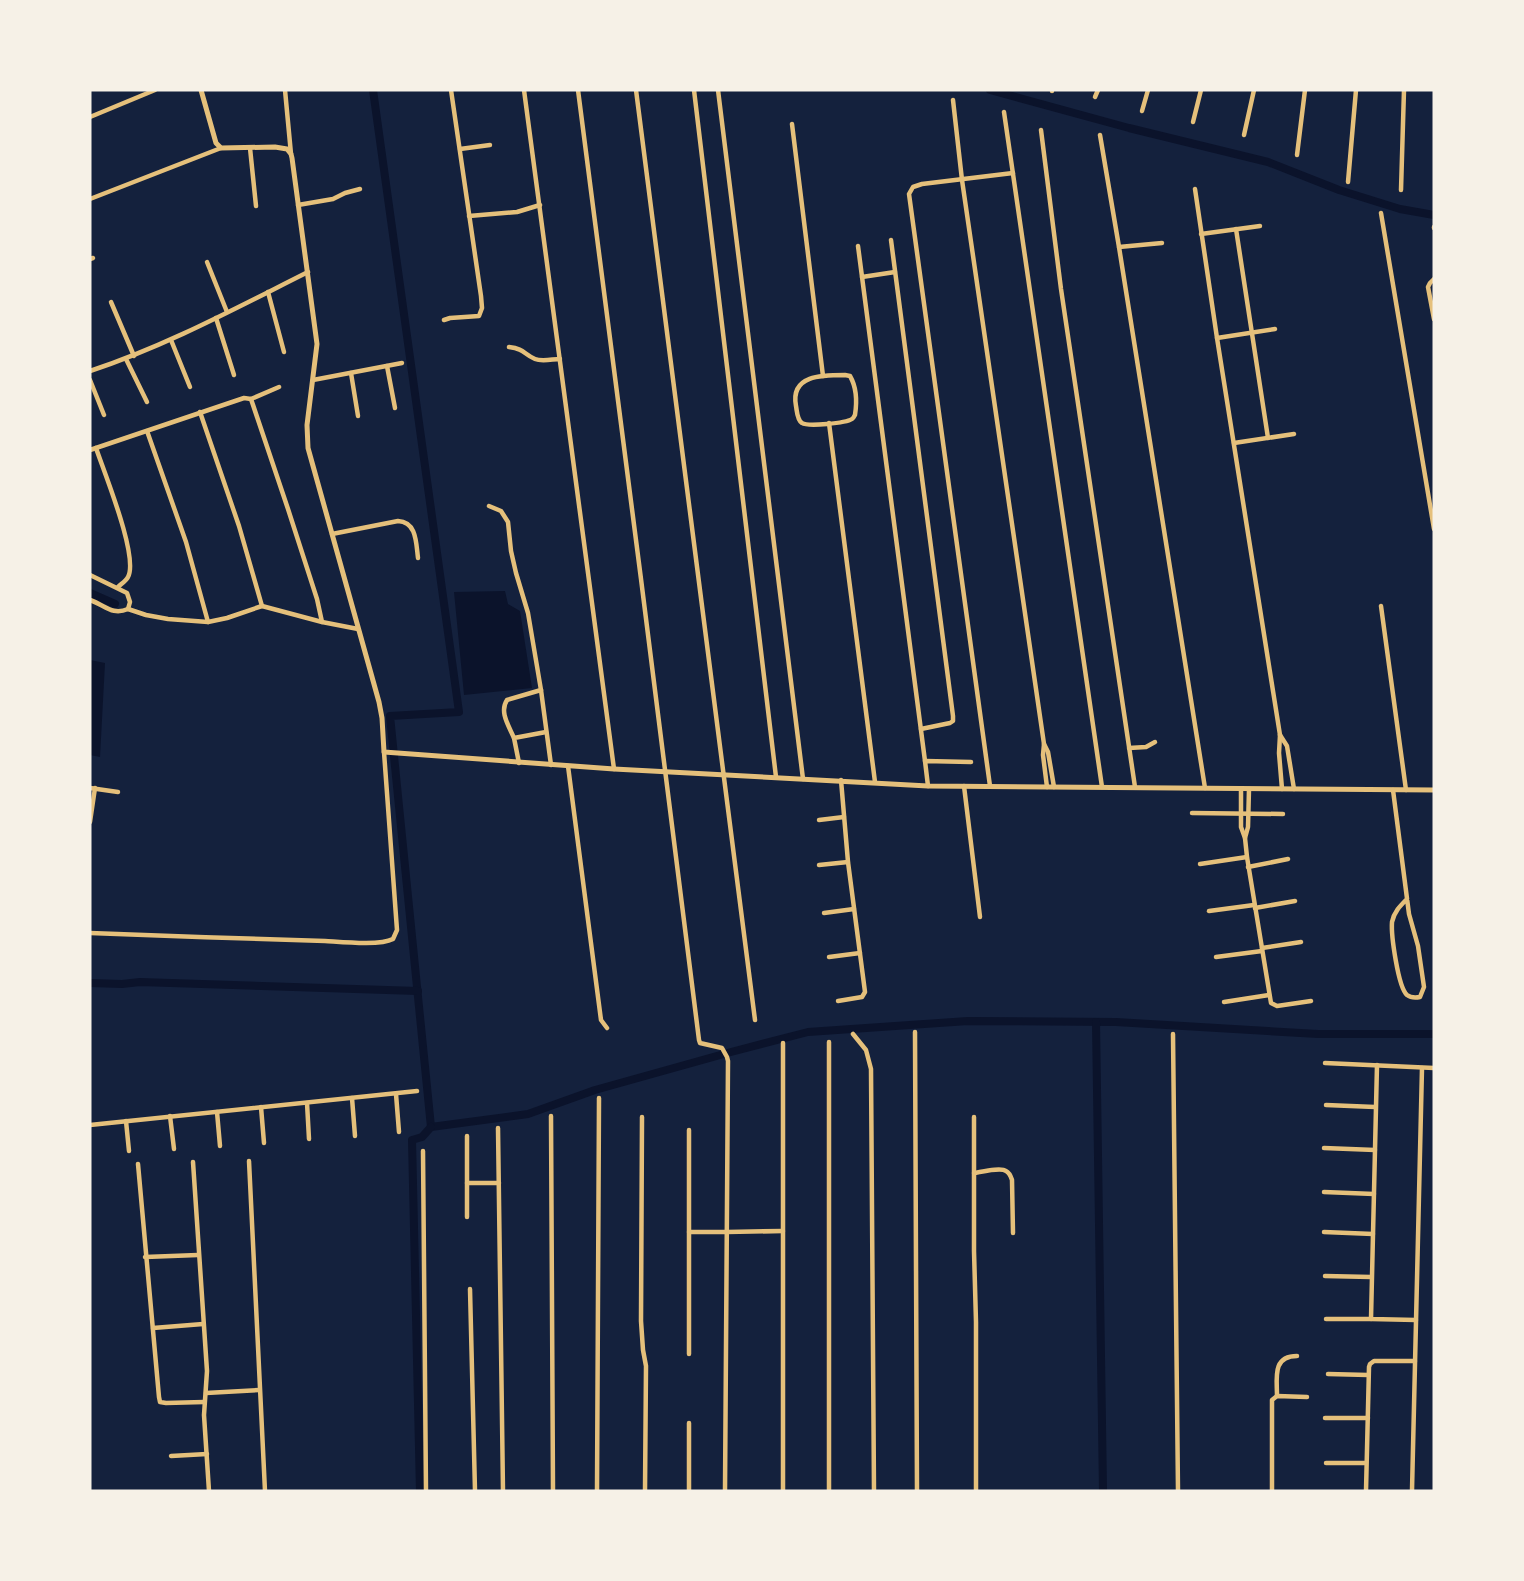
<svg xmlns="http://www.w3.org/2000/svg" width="1524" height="1581" viewBox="0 0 1524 1581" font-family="'Roboto Condensed',sans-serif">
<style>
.water{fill:#0b132b}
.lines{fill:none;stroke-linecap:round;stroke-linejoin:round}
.canal{stroke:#0b132b;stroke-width:8}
.minor{stroke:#e5c07b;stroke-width:4.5}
.tertiary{stroke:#e5c07b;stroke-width:5}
</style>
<rect width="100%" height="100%" fill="#14213d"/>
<g class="water">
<path d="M505,591l3,13 12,7 12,77 -68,7 -10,-103z"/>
<path d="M90,660l15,3 -5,94 -10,-2z"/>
</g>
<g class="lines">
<g class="canal">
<path d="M373,90l86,622 -69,4 41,411 97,-13 67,-24 136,-38 77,-20 160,-11 148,1 202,12h116"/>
<path d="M990,90l139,38 139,34 71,28 61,19 34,6"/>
<path d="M90,593l25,11"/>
<path d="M90,983l32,1 18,-2 278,9"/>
<path d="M1096,1022l7,469"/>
<path d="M420,1491l-8,-351 10,-3 9,-10"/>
</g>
<g class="minor">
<path d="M285,90l6,64"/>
<path d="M524,90l90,679"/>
<path d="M578,90l63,489 58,461 1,3 22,5 5,9 1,4 -3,430"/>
<path d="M636,90l119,930"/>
<path d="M694,90l82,687"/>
<path d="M718,90l85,689"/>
<path d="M1052,91v-1"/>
<path d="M1095,97l3,-7"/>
<path d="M953,100l9,80 82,564 4,8 6,35"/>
<path d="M1142,111l6,-21"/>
<path d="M1004,112l98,675"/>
<path d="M90,117l65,-27"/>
<path d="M1193,122l8,-32"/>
<path d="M792,124l31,252"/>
<path d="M1041,130l20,159 74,498"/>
<path d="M1100,135l19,112 86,541"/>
<path d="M1244,135l10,-45"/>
<path d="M250,148l6,58"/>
<path d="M460,149l30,-4"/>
<path d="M1297,155l8,-65"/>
<path d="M1348,182l8,-92"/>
<path d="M1195,189l22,149 63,397 -1,18 3,36"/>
<path d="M1401,190l3,-100"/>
<path d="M90,199l131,-51"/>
<path d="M298,205l35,-6 12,-6 15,-4"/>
<path d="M1381,213l53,316"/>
<path d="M469,216l48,-4 23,-7"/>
<path d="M1434,227v1"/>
<path d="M1236,229l32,209"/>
<path d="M1201,234l59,-8"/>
<path d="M891,240l62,476v5l-3,2 -29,6"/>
<path d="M858,246l67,515"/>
<path d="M1119,247l43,-4"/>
<path d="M90,259l3,-1"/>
<path d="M207,262l20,50"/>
<path d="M862,277l33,-5"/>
<path d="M1434,279l-4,4 -2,4 6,32"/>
<path d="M268,292l16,60"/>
<path d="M111,302l23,54"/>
<path d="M216,318l18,57"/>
<path d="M444,320l6,-2 29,-2 3,-8 -1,-12 -30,-206"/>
<path d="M1217,338l58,-9"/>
<path d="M171,340l19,47"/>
<path d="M509,347c16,2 14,7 26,12 7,3 18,0 25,0"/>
<path d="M126,359l21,43"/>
<path d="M387,366l8,42"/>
<path d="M90,371c76,-25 146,-63 218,-99"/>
<path d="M351,373l7,43"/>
<path d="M845,375l5,1c7,12 7,26 5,39 -1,1 -1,3 -3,4 -6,4 -44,8 -50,4 -5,-3 -5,-12 -6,-17 -6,-31 26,-31 49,-31z"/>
<path d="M90,380l14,35"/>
<path d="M313,380l89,-17"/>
<path d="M251,399l37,110 29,90 5,23"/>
<path d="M200,412l39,114 23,80"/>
<path d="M829,423l46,359"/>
<path d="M147,431l39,111 22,80"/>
<path d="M1234,443l60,-9"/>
<path d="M96,448c8,24 43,109 32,129 -2,4 -7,7 -10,10"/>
<path d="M90,450l154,-52 7,1 28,-12"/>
<path d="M489,506l12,5 7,11 3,29 5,22 12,40 13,77 10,75"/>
<path d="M332,534l66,-13c19,1 18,22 20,37"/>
<path d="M90,575l37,18 3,9 -2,7"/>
<path d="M90,600c15,5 22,16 38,9l18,6 22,4 40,3 19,-4 35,-12 60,16 36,7"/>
<path d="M1381,606l25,184"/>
<path d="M1280,735l7,11 7,43"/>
<path d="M514,738c-5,-12 -15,-26 -7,-38l34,-10"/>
<path d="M1044,744l-1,11 4,32"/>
<path d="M1129,748l17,-1 9,-5"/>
<path d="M519,763l-5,-25 32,-6"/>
<path d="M568,766l33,254 6,8"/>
<path d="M928,786l-3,-25 46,1"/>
<path d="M964,786l16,131"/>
<path d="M990,786l-81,-592 4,-7 9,-3 91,-11"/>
<path d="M90,788l28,4"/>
<path d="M1241,789v38l4,11 2,19 24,146 6,3 34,-5"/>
<path d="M1393,790l16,124 9,32 6,41 -4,10c-5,1 -9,1 -13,-2 -9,-8 -16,-60 -15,-73 2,-10 8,-16 15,-23"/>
<path d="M1192,813l91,1"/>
<path d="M819,820l25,-3"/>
<path d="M90,822l5,-34"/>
<path d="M1245,838l3,-11 1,-38"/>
<path d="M1200,864l47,-7"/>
<path d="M819,865l29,-3"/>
<path d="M1248,867l40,-8"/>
<path d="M1255,908l40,-7"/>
<path d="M1209,911l45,-6"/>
<path d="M824,913l30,-4"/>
<path d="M90,933c78,3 157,6 235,8 17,1 55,5 68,-2l4,-9 -13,-178"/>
<path d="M1262,948l39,-6"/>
<path d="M829,957l31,-4"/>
<path d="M1216,957l46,-6"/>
<path d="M838,1001l24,-4 3,-5 -17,-130 -7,-82"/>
<path d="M1224,1002l45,-7"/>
<path d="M915,1032l2,459"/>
<path d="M853,1034l13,16 5,19 3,422"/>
<path d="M1173,1034l5,457"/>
<path d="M829,1042v449"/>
<path d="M783,1043v448"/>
<path d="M1325,1063l109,5"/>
<path d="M1377,1065l-6,254 45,1"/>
<path d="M396,1094l3,38"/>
<path d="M352,1098l3,38"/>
<path d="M307,1103l2,36"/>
<path d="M1326,1105l49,2"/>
<path d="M261,1107l3,36"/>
<path d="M217,1112l3,34"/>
<path d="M170,1116l4,33"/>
<path d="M551,1116l2,375"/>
<path d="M642,1117l-1,204 2,29 3,16 -1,125"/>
<path d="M974,1117v134l2,71v169"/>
<path d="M126,1121l3,30"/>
<path d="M90,1125l327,-34"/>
<path d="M498,1128l5,363"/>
<path d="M689,1130v224"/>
<path d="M467,1136v81"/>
<path d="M1324,1148l51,2"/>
<path d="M423,1151l3,340"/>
<path d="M249,1161l16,330"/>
<path d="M193,1162l14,209 -3,44 5,76"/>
<path d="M138,1164l21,233 1,5 6,1 38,-1"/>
<path d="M974,1173c7,-1 27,-6 32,-2 4,2 5,6 6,9l1,53"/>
<path d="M467,1183h32"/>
<path d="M1324,1192l50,2"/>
<path d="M689,1232h38l56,-1"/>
<path d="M1324,1232l49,2"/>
<path d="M145,1257l53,-2"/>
<path d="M1325,1276l46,1"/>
<path d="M470,1289l5,202"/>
<path d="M1326,1319h45"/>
<path d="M153,1328l50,-4"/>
<path d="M1328,1374l40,1"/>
<path d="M206,1393l53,-3"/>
<path d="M1277,1396c0,-18 -5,-40 20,-40"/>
<path d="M1325,1418h43"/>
<path d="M171,1456l36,-2"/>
<path d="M1326,1463h40"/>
<path d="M597,1491l2,-393"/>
<path d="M689,1491v-68"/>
<path d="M1272,1491v-91l5,-4 30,1"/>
<path d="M1366,1491l3,-124 1,-3 4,-3h41"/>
<path d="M1412,1491l10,-423"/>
</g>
<path class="tertiary" d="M201,90l15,53 5,5 54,-1 12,2 4,5 1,4 25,186 -10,81 1,23 71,254 3,16 2,34 230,17 314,17 506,4"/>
</g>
<rect width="1524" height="1581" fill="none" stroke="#f6f1e7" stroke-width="183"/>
</svg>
